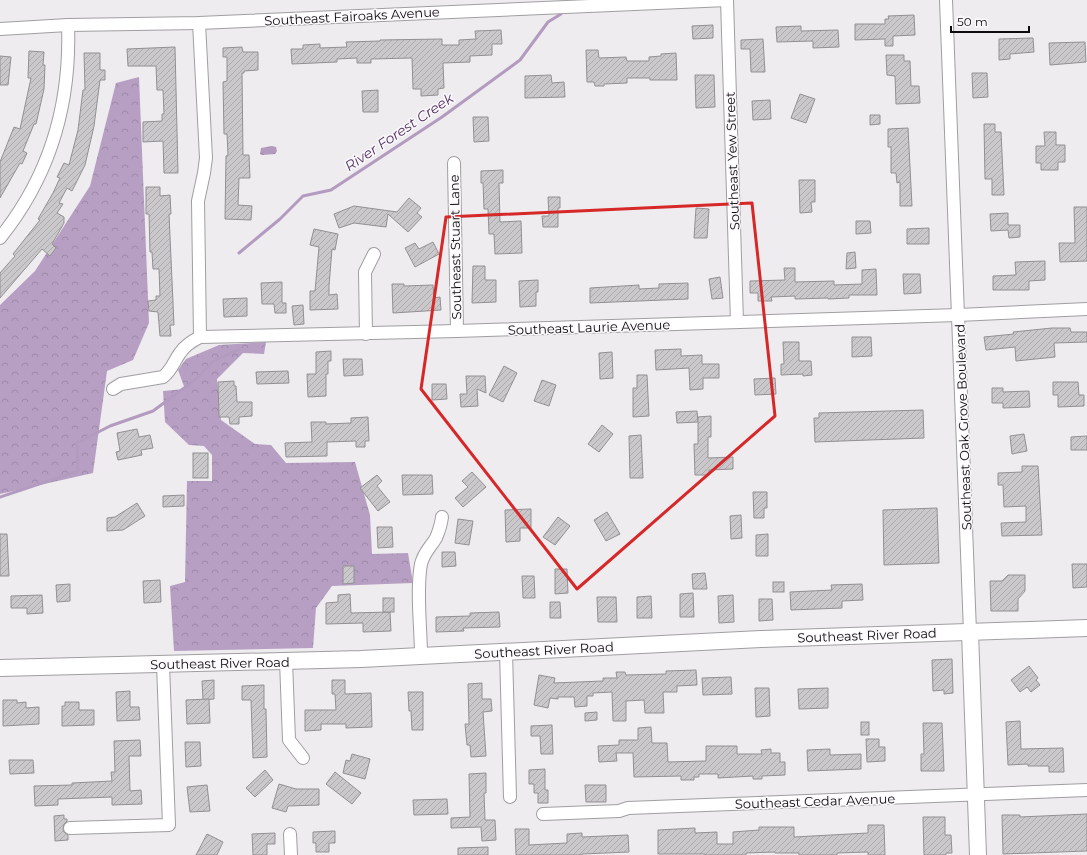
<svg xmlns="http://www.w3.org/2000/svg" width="1087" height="855" viewBox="0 0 1087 855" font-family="Montserrat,sans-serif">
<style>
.forest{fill:url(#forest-crowns)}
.water{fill:url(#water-waves)}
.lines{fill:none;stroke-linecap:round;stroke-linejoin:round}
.stream{stroke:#b39bc0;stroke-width:3}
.building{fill:url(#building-hatch);stroke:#929093}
.street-casing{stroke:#a09ea1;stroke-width:14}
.secondary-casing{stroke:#a09ea1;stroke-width:18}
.street{stroke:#fff;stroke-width:12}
.secondary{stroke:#fff;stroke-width:16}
.marked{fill:none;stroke:#d62828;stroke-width:3;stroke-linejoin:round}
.labels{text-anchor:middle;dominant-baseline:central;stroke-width:3;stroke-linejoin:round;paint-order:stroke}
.street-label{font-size:13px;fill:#0d0c0d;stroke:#fbf9fc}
.water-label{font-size:14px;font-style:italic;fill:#543364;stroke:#fbf9fc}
</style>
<defs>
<pattern id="forest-crowns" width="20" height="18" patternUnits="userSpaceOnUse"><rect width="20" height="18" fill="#b79fc4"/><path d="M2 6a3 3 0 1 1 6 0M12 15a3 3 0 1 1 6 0" fill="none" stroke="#9c88a7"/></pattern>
<pattern id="water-waves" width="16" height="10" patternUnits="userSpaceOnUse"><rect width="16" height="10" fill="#b39bc0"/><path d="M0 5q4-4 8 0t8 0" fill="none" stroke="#9984a4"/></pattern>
<pattern id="building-hatch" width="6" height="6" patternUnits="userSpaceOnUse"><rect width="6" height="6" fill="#cac8cb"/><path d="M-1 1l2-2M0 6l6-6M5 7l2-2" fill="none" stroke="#acabad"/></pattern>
</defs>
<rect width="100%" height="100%" fill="#eeecef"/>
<g class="forest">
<path d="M139,77l10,246 -16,37 -26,11 -14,102 -93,21v-189l35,-34 55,-85 26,-103z"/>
<path d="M266,342l-2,12 -21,-1 -26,26 4,41 34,24 16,1 15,18 69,-1 15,53 2,39 36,-1 5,30 -81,3 -16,22 -3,40 -139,3 -4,-65 15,-4 2,-101h25v-26l-8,-9 -15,-1 -24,-23 -2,-31 22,-2 -7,-19 8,-11 33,-14z"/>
</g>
<path class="water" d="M272,146l4,1 1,4 -2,3 -13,1 -2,-1 1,-6z"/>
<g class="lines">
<g class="stream">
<path d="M239,253l41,-34 23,-23 28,-6 111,-73 78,-57 28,-38 13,-8"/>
<path d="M0,497l78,-26 -1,-28 33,-17 43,-15 42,-31 20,-20 25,-11"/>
</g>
</g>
<g class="building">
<path d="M914,15l1,20 -22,1v10h-8v-7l-30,1v-16h30v-5h4l-1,-3z"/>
<path d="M713,25v13l-20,1 -1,-13z"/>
<path d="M801,26v5l37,-1 1,17 -26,1v-7l-36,1 -1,-15z"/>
<path d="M501,30l1,14h-10v11l-22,1v6l-27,1 1,25 -6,1v6l-17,1v-7h-8l-1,-31 -41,1v4h-14v-5l-20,1v3l-45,2 -1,-15h12v-4l17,-1v4l27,-1 -1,-5 34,-1v-1l62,-1v6h17v-5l17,-1 -1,-8z"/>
<path d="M1033,38l1,14 -24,2v5l-11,1v-21z"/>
<path d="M763,39l2,33h-14l-1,-23h-9v-9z"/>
<path d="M1085,42l1,20 -36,3 -1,-22z"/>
<path d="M175,47l3,126h-14l-1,-32 -20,1v-20l19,-1v-7h2l-1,-24h-6l-1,-24h-28l-1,-17z"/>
<path d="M242,47l1,5h15v18l-14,1v2h-2l1,82h6l1,23h-11l-1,27 14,1 -1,14 -26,-1 1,-63 2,-1 -1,-21h-3l-1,-52 4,-1v-24h-4v-9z"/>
<path d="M586,50h12l1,8 27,-1 1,4h22v-4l12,-1v-2l15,-1 1,27h-27v-2h-23v5l-23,1v2h-9l-1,-4h-7z"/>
<path d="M29,51l15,1 -1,13h2l-1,24 -8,35h-2l-11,27 4,2 -5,11 -2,-1 -20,35v-36l14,-35 6,2 11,-51h-3z"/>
<path d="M84,53h16v17h5v10h-5l-6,46 -9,39 -13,26 -5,-3 -8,15 4,1 -6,9 7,4v6l-12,21 4,4 -6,8 -8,-7 -42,49v-25l15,-17 -2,-2 27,-34 -2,-1 15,-26 7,-15 -3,-1 7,-14 5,2 9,-35 5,-40h2z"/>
<path d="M886,55h18v6h6l1,25h8l1,17 -24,1 -1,-28 -8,-1z"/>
<path d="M0,56l11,1 -3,28h-8z"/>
<path d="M972,73h15l1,24 -15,1z"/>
<path d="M551,75l1,8 12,-1 1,15 -40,1v-22z"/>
<path d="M695,75h19l1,32 -19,1z"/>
<path d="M378,90v22h-15l-1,-21z"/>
<path d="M800,94l15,5 -9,24 -15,-5z"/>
<path d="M770,100l1,19 -18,1 -1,-19z"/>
<path d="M870,115h10v9l-10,1z"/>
<path d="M473,117h15l1,24 -15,1z"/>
<path d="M984,124h11v8h6l3,63h-12v-16h-7z"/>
<path d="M908,128l4,78h-12v-24l-3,1 -1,-10h-5v-26h-3v-18z"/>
<path d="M1044,132h12v13h9v17h-7v8h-17v-7h-5v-17h9z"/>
<path d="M503,170v13h-4l1,39 21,-1 1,32 -27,1 -1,-20h-5l-1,-25h-4l-1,-26h-2v-12z"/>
<path d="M799,180h16v22h-4l1,10 -12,1z"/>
<path d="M146,187h14v9l10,-1 1,19h-2l5,111h-4l1,11h-11l-2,-24 -9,-1 -1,-10 8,-1v-4h4l-1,-27h-6l-1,-17h-2l-1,-38h-3z"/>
<path d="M548,197h12v11h-2v19h-15l-1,-11h7z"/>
<path d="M409,198l12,10 -4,5 5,4 -14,15 -20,-18 -2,13 -32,-4 -15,5 -5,-14 20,-8 43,6z"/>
<path d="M1074,207h13v54l-27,1 -1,-19h16z"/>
<path d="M696,208l13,1 -2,29h-13z"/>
<path d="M1008,213v12h12v12l-11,1 -1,-8 -17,1 -1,-17z"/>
<path d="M856,221h14l1,12 -15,1z"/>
<path d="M929,228v16h-22v-15z"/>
<path d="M314,229l24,5 -3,16 -3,-1 -3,37v9l8,-1 1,15 -28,1v-19h5l4,-44 -9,-2z"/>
<path d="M433,242l6,12 -24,13 -10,-19 10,-5 4,6z"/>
<path d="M855,252l1,16 -10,1 1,-16z"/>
<path d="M1045,261v19l-16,1v9h-36v-14l23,-1 -1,-13z"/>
<path d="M473,266h12v14h11v22l-24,1z"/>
<path d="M784,268h11v14l39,-1v4l28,-1v-14l14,-1 1,26h-28v3l-21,1v-1l-33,1v-3l-24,1 1,4h-14v-8h-8v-12l35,-1z"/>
<path d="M903,274h17l1,19 -17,1z"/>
<path d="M720,277l3,21 -11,1 -3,-20z"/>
<path d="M538,280v12h-2v14l-16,1 -1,-26z"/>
<path d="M282,282v21h4v10h-11l-1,-9h-12l-1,-21z"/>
<path d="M688,283v16l-98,4v-15l49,-3v4l20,-1v-4z"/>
<path d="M392,284h12v2l29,-1 1,13 6,-1 1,13 -48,3z"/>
<path d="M247,298v18l-23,1 -1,-18z"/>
<path d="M303,305l1,19 -10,1 -2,-19z"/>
<path d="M1052,328h18l1,4h16v10l-33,1 1,14 -39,4 -1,-14 -29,3 -2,-13 30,-3 -1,-2z"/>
<path d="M852,337h19l1,19 -20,1z"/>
<path d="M783,342h16v19h12l1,14 -9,1v-2l-22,1v-11h3z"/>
<path d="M681,349v7l21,-1v9h17v14h-16v11l-13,1 -1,-22 -33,2 -1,-20z"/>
<path d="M331,351v10h-3v13h-2v22l-18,1 -1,-23h9v-22z"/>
<path d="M612,352l1,26 -13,1 -1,-26z"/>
<path d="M343,359h19l1,16 -19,1z"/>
<path d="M504,366l13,7 -14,29 -14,-7z"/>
<path d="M288,371l1,12 -32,1 -1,-12z"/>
<path d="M637,375h10l2,41 -16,1v-29h4z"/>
<path d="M466,376h19l1,17 -9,-4 1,17 -17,1 -1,-13h7z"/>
<path d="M775,378l1,16 -21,1 -1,-16z"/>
<path d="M542,380l14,5 -7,21 -15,-5z"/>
<path d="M234,381v5h2l1,16h15v14l-13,1v7h-9l-1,-7h-10l-1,-35z"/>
<path d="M1053,382h25l1,13h5v11l-26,1v-12h-5z"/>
<path d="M432,384h14l1,15 -15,1z"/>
<path d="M992,388h11v4l26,-1 1,16 -27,1v-5h-11z"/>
<path d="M923,410l1,28 -109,4 -1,-24h5v-5z"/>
<path d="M697,411l1,11 -21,1 -1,-11z"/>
<path d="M711,416v21h-3v21l25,-1v12l-24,1v5h-14l-1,-31h4v-27z"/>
<path d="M368,417l1,24h-4v6h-9v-6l-29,1v14l-41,1 -1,-14 27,-1 -1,-20h15v2l25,-1v-5z"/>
<path d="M602,425l11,9 -14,18 -11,-8z"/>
<path d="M137,429l2,8 11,-2 3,13 -12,2 1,5 -24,5 -2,-8 4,-1 -3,-18z"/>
<path d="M1024,434l3,17 -15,3 -2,-18z"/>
<path d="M641,435l2,43h-13l-1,-42z"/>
<path d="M1087,436v14h-16v-13z"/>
<rect x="193" y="453" width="15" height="25"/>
<path d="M1022,466h16l4,69 -40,1 -1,-13 25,-1v-16l-22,1 -1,-22h-5v-12l24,-1z"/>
<path d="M472,472l14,15 -23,20 -8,-9 13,-11 -6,-6z"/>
<path d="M377,475l5,6 -5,5 13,16 -12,9 -18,-23z"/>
<path d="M402,475h30l1,19 -30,1z"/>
<path d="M753,492h14v16h-3v10h-10z"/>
<path d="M184,495v11l-21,1v-11z"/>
<path d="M137,503l8,13 -22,14 -16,1v-13l8,-1z"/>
<path d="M937,508l2,55 -55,2 -1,-55z"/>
<path d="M531,509v19h-11v13l-14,1 -1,-32z"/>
<path d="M607,512l13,22 -14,7 -12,-21z"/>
<path d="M741,515l1,23 -11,1 -1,-23z"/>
<path d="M558,517l12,9 -15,19 -12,-8z"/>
<path d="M458,519l15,2 -4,24 -14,-2z"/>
<path d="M377,527h15l1,20 -15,1z"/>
<path d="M0,534h7l2,42h-9z"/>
<path d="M768,534v22h-12v-21z"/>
<path d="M442,552h13l1,14 -14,1z"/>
<path d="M1072,564h15v23l-14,1z"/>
<path d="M343,566h11v17l-11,1z"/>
<path d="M555,569h12l1,24 -13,1z"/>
<path d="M705,573l2,16h-14l-1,-15z"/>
<path d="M1008,575h17v16l-7,8v12h-27l-1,-30h12z"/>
<path d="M522,576h12l1,22h-12z"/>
<path d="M160,580l1,22 -17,1 -1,-22z"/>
<rect x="773" y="582" width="11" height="10"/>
<path d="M70,584v17l-13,1 -1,-17z"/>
<path d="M862,584l1,16 -21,1v7l-51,2 -1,-18 42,-2 -1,-5z"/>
<path d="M693,593l1,24h-14v-23z"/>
<path d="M350,594l1,19 39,-1 1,19 -28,1v-9l-37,1v-21l12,-1v-7z"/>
<path d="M42,595l1,18 -16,1v-6h-16v-12z"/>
<path d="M733,595l1,27 -15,1 -1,-27z"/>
<path d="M651,596l1,22h-15v-21z"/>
<path d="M597,597h19l1,25h-19z"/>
<rect x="383" y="598" width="11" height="14"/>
<path d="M759,599h13l1,21 -14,1z"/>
<path d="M550,602h10l1,16h-11z"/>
<path d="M499,612l1,15 -37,1 1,3 -28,1v-15l34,-1v-3z"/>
<path d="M952,659l1,34 -9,1v-4l-11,1 -1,-31z"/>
<path d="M1029,666l9,12 -2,2 4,5 -9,7 -4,-5 -7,5 -9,-12z"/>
<path d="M696,670l1,15 -20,1v6h-14l1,21h-19l-1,-13 -18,1v20h-13l-1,-29 -19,1v3h-6v10l-12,1 -1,-10h-16v2l-8,-1 -2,10 -14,-3 5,-30 16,3 -1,5 49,-2v-3h14l-1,-6h9l1,3 40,-1v-3z"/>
<path d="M731,677l1,17 -29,1 -1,-17z"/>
<path d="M214,680v19l-11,1 -1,-19z"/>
<path d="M332,680h13v14l26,-1 1,34 -26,1v-4h-25v6l-16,1v-21h31l-1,-16h-3z"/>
<path d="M482,683v16h9l1,12 -9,1 3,44 -15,1 -1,-12h-3l-2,-21h4l-1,-40z"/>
<path d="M264,685v24h2l1,48 -14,1 -2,-58h-9v-14z"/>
<path d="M755,688h14l1,28 -14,1z"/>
<path d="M828,688v20l-29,1 -1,-20z"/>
<path d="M130,691v16h9l1,13 -23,1 -1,-29z"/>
<path d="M408,692h15v38h-11l-1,-19h-2z"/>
<path d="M209,699l1,24 -23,1 -1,-24z"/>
<path d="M3,700h14v3l9,-1v6l13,-1v17l-36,2z"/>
<path d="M65,702h14v8h15v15l-32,1v-20h3z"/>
<path d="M597,712v8l-12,1v-8z"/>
<path d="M1020,721l1,28 42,-1 1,24h-15v-6h-21v-2l-20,1 -2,-43z"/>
<rect x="861" y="722" width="8" height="13"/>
<path d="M923,723h19l2,48h-23v-17h3z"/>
<path d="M552,725l1,29h-12l-1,-18h-9v-10z"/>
<path d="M651,727l1,16h15l1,19 38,-1v-15h31v8h25l-1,-4 10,-1v4h9v9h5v13l-23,1v3h-9v-3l-35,2v-4h-19v3h-5v3h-13v-4l-47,1 -1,-24h-17l1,8 -18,1 -1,-16 21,-1v-5h19v-12z"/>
<path d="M866,739h13v8h6v14l-18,1z"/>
<path d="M140,740l1,16h-12l1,35 11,-1 1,14 -30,1v-8l-54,2v6l-23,1 -1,-20 38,-1v-2l40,-2 -1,-9h4l-1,-31z"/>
<path d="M185,742h15l1,24 -15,1z"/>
<path d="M830,749v6l31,-1v15l-53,2 -1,-21z"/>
<path d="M352,754l18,5 -5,20 -22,-6 3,-13 4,1z"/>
<path d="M9,760h24l1,13 -24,1z"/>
<path d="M545,769v21h3v13h-10v-10h-4v-9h-5v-14z"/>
<path d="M265,770l8,10 -18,17 -9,-9z"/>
<path d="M335,772l26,21 -9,11 -26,-20z"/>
<path d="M486,773v20h-2l1,27h10l1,20 -14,1 -1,-14 -30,1v-10l19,-1 -1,-43z"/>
<path d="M279,784l17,5h23v16l-31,1 -2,6 -14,-4z"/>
<path d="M207,785l3,26 -20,1 -3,-25z"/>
<path d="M585,785h21v17h-20z"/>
<path d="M447,799l1,15 -34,1 -1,-15z"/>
<path d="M1087,814v37l-84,3 -1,-39h18v2z"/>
<path d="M64,815v4h3v2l-3,3 -1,5 1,3 4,3v5l-13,1 -1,-25z"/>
<path d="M923,817h22v18h6l1,18h-6v2h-22z"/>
<path d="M868,825h16l1,30h-17v-3l-31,1v2h-38v-2h-24v-1l-29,1v2h-41v-1h-47v-24l37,-2v5l22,-1v12h16v-12l26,-2v-3h35v10l74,-4z"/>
<path d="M515,829h14v16l38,-2v-9l15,-1v4l46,-2 1,17 -47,2v1h-66z"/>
<path d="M335,831v12h-6v9h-13v-9h-3v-11z"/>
<path d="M275,833v11h-8v11h-14l-1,-21z"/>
<path d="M207,834l16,8 -6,13h-21z"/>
<path d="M488,847v8h-30v-7z"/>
</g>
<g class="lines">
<defs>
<g id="street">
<path d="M727,0l10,322"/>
<path d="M946,0l24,632"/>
<path d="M199,23l7,135 -2,15 -6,28 2,136"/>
<path d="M0,29l68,-4 131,-2 528,-23"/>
<path d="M454,163l3,168"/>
<path d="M0,238c50,-62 71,-133 68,-213"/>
<path d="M366,334l-1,-62 9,-18"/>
<path d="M113,389l8,-5 42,-7c9,-7 11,-16 17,-24 5,-8 12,-12 20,-16l257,-6 501,-16 129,-6"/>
<path d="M506,652l4,145"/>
<path d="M421,656c0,-28 -5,-65 0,-92 3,-12 9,-16 15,-26 3,-7 5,-13 6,-21"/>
<path d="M286,661l3,79 14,18"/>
<path d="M543,814l76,-3 9,-3 459,-18"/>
<path d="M70,828l99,-3 -6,-161"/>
<path d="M290,834l1,21"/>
</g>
<g id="secondary">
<path d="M970,632l8,223"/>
<path d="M0,668l361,-9 400,-20 326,-11"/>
</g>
</defs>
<use href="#street" class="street-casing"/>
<use href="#secondary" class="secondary-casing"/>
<use href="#street" class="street"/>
<use href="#secondary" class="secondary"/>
</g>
<path class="marked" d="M752,203l23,213 -198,173 -156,-200 25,-172z"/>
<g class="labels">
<g class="street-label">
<text transform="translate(352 16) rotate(-3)">Southeast Fairoaks Avenue</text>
<text transform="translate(732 161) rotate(-92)">Southeast Yew Street</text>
<text transform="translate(455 247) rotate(-91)">Southeast Stuart Lane</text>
<text transform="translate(589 327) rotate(-2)">Southeast Laurie Avenue</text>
<text transform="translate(963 427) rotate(-92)">Southeast Oak Grove Boulevard</text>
<text transform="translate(867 635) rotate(-2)">Southeast River Road</text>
<text transform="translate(544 650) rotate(-3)">Southeast River Road</text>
<text transform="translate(220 663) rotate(-1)">Southeast River Road</text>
<text transform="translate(815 801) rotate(-2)">Southeast Cedar Avenue</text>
</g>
<g class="water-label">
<text transform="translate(399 132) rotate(-34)">River Forest Creek</text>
</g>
</g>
<path d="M951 26v6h78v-6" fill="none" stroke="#0d0c0d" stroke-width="2"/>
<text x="957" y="26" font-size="12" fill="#0d0c0d" stroke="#fbf9fc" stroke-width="3" paint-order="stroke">50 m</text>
</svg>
